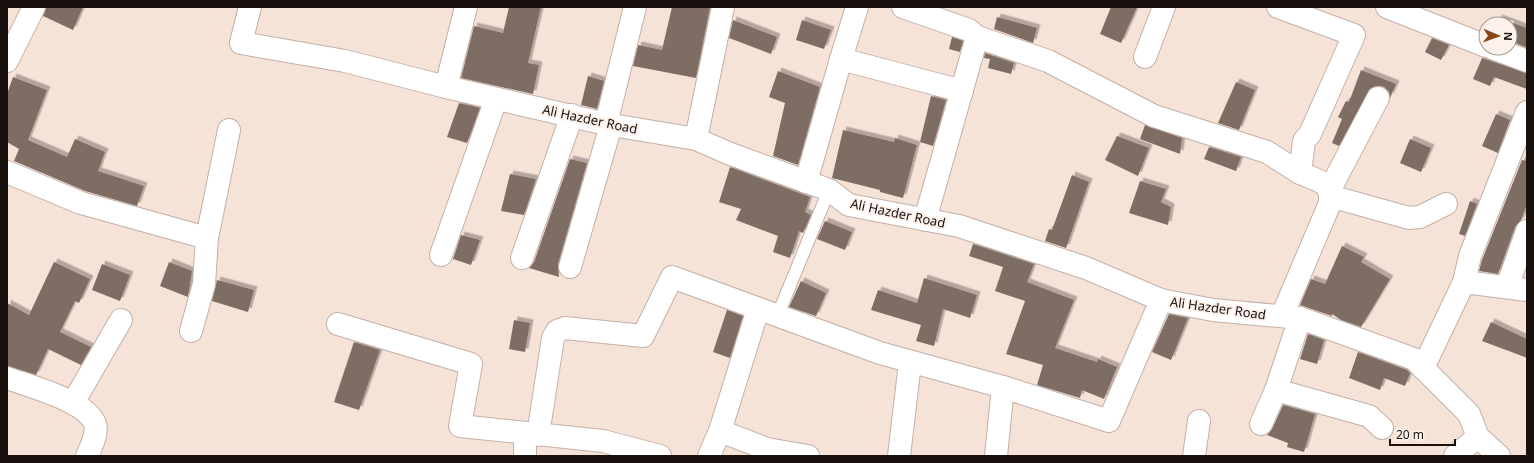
<svg xmlns="http://www.w3.org/2000/svg" width="1534" height="463" viewBox="0 0 1534 463" font-family="'Noto Sans',sans-serif">
<style>
.building{fill:#7e6d64;filter:url(#shadow)}
.lines{fill:none;stroke-linecap:round;stroke-linejoin:round}
.service-casing{stroke:#c3b0a6;stroke-width:14}
.minor-casing{stroke:#c3b0a6;stroke-width:24}
.service{stroke:#fff;stroke-width:12}
.minor{stroke:#fff;stroke-width:22}
.labels{text-anchor:middle;dominant-baseline:central;stroke-width:4;stroke-linejoin:round;paint-order:stroke}
.street-label{font-size:13px;fill:#18110e;stroke:#fdf2eb}
</style>
<defs>
<filter id="shadow"><feDropShadow dx="3.5" dy="-3.5" stdDeviation="0" flood-color="#0004"/></filter>
</defs>
<rect width="100%" height="100%" fill="#f6e3d8"/>
<g class="building">
<path d="M46,7h37l-10,23 -30,-14z"/>
<path d="M509,7h32l-13,56 11,2 -6,29 -72,-16 13,-52 29,7z"/>
<path d="M672,7h38l-14,71 -63,-12 5,-21 24,5z"/>
<path d="M1111,7h26l-16,36 -21,-9z"/>
<path d="M997,17l40,11 -4,15 -39,-14z"/>
<path d="M1499,18l28,10v20l-17,-7v-17h-14z"/>
<path d="M733,20l44,17 -6,17 -42,-16z"/>
<path d="M802,20l29,10 -7,19 -28,-9z"/>
<path d="M952,37l11,4 -3,11 -11,-3z"/>
<path d="M1432,38l17,7 -8,15 -16,-8z"/>
<path d="M985,53l29,10 -3,11 -23,-6 2,-9 -6,-1z"/>
<path d="M1482,58l45,15v16l-33,-12 -4,9 -17,-7z"/>
<path d="M1361,70l35,14 -6,14 -1,-6 -5,-5 -6,-1 -7,2 -32,58 -7,-3 10,-24 -4,-2 8,-16 3,1z"/>
<path d="M778,71l42,16 -22,78 -25,-9 12,-53 -16,-6z"/>
<path d="M588,76l16,5 -7,28 -16,-4z"/>
<path d="M13,77l34,13 -19,50 39,17 8,-18 30,13 -7,19 46,15 -7,20 -52,-15 -71,-30 5,-12 -12,-7v-48z"/>
<path d="M1236,82l19,8 -16,40 -21,-7z"/>
<path d="M931,96l15,4 -13,46 -13,-4z"/>
<path d="M459,103l21,5 -13,35 -20,-6z"/>
<path d="M1496,114l14,6 -12,33 -16,-7z"/>
<path d="M1145,125l37,13 -2,16 -40,-15z"/>
<path d="M843,130l51,12 1,-4 22,7 -14,53 -23,-6v-2l-48,-12z"/>
<path d="M1117,136l32,12 -11,28 -33,-16z"/>
<path d="M1410,139l21,9 -10,24 -21,-9z"/>
<path d="M1209,147l32,10 -5,14 -32,-12z"/>
<path d="M570,159l17,4 -29,101 1,13 -30,-9 5,-6z"/>
<path d="M1522,160l5,1v43l-6,16 -6,7 -17,47 -19,-3 3,-11z"/>
<path d="M730,167l80,30 -5,15 6,3 -8,18 -4,-2 -9,27 -17,-6 5,-16 -42,-16 5,-11 -22,-7z"/>
<path d="M510,174l26,5 -12,36 -23,-4z"/>
<path d="M1072,175l17,7 -23,66 -21,-7 4,-12 3,1z"/>
<path d="M1140,181l26,8 -5,13 10,5 -3,18 -39,-12z"/>
<path d="M1470,201l7,3 -12,32 -6,-2z"/>
<path d="M825,221l27,11 -7,18 -28,-11z"/>
<path d="M461,235l19,5 -9,25 -18,-6z"/>
<path d="M973,244l61,20 -7,18 47,18 -19,48 42,14 1,-3 19,8 -13,32 -22,-9 -2,8 -43,-13 6,-20 -37,-11 19,-53 -30,-10 8,-24 -34,-11z"/>
<path d="M1342,246l22,11 -3,5 29,17 -29,48 -20,-7 -9,-6v2l-32,-11 11,-26 14,5z"/>
<path d="M54,262l36,17 -11,24 -4,-2 -15,31 31,15 -10,18 -33,-16 -12,26 -29,-9v-63l22,12z"/>
<path d="M169,262l23,9 -4,26 -28,-11z"/>
<path d="M102,264l28,11 -10,26 -28,-11z"/>
<path d="M924,278l53,17 -7,23 -27,-9 -9,37 -18,-5 5,-16 -50,-15 7,-20 39,13z"/>
<path d="M217,280l37,10 -6,22 -36,-11z"/>
<path d="M801,281l25,12 -10,23 -27,-9z"/>
<path d="M727,310l16,6 -13,42 -17,-6z"/>
<path d="M1169,314l19,4 -17,42 -19,-8z"/>
<path d="M514,320l16,3 -5,29 -16,-3z"/>
<path d="M1491,322l36,17v19l-45,-17z"/>
<path d="M1308,334l16,6 -7,24 -17,-5z"/>
<path d="M354,342l26,8 -21,60 -25,-8z"/>
<path d="M1358,352l49,18 3,3 -5,13 -21,-8 -4,12 -31,-12z"/>
<path d="M1283,405l32,9 -11,38 -17,-5 1,-4 -21,-8 5,-6z"/>
</g>
<g class="lines">
<defs>
<path id="service" d="M777,317l52,-127"/>
<g id="minor">
<path d="M250,7l-9,36 104,18 101,26 160,37 90,15 32,14 101,37 20,15 110,21 127,42 75,32 52,10 87,8 114,41 55,55 9,23 21,19"/>
<path d="M857,7l-16,52 121,32"/>
<path d="M903,7l66,23 8,7"/>
<path d="M1278,7l76,28 -44,99 -6,7 -4,32c18,8 32,8 30,30l-48,113"/>
<path d="M1387,7l99,39"/>
<path d="M1492,48l35,13"/>
<path d="M1145,57l19,-50"/>
<path d="M7,61l27,-54"/>
<path d="M446,87l20,-80"/>
<path d="M606,124l29,-117"/>
<path d="M696,139l27,-132"/>
<path d="M7,172l74,31 126,35"/>
<path d="M806,182l35,-123"/>
<path d="M1330,189l48,-91"/>
<path d="M1330,196l79,22 11,-1 26,-13"/>
<path d="M925,220l52,-183 71,24 106,55 113,36 33,21"/>
<path d="M441,255l55,-156"/>
<path d="M522,258l50,-143"/>
<path d="M570,267l41,-142"/>
<path d="M1464,282l63,8"/>
<path d="M1507,287l20,-56"/>
<path d="M338,324l133,40 -11,62 143,15 57,15"/>
<path d="M191,331l13,-47 3,-46 22,-108"/>
<path d="M1423,368l41,-86 6,-26 57,-144"/>
<path d="M7,378c22,8 80,23 88,46 3,10 -4,23 -8,32"/>
<path d="M1276,390l93,26 13,12"/>
<path d="M73,403l48,-83"/>
<path d="M1261,424l15,-34 24,-72"/>
<path d="M720,431l47,18 41,7"/>
<path d="M538,435l15,-97 4,-7 8,-3 78,8 29,-59 208,76 123,34 106,34 52,-121"/>
<path d="M525,456v-23"/>
<path d="M709,456l11,-25 38,-122"/>
<path d="M899,456l11,-93"/>
<path d="M996,456l7,-69"/>
<path d="M1194,456l5,-35"/>
<path d="M1455,456l23,-19"/>
</g>
</defs>
<use href="#service" class="service-casing"/>
<use href="#minor" class="minor-casing"/>
<use href="#service" class="service"/>
<use href="#minor" class="minor"/>
</g>
<g class="labels">
<g class="street-label">
<text transform="translate(590 119) rotate(12)">Ali Hazder Road</text>
<text transform="translate(898 213) rotate(12)">Ali Hazder Road</text>
<text transform="translate(1218 308) rotate(8)">Ali Hazder Road</text>
</g>
</g>
<rect width="1534" height="463" fill="none" stroke="#18110e" stroke-width="16"/>
<g transform="translate(1498 36) rotate(92)"><circle r="19" fill="#fdf2eb" stroke="#a19893"/>
<path d="M0-3L7 15L0 10L-7 15Z" fill="#884516"/>
<text y="-6" font-size="11" font-weight="bold" text-anchor="middle" fill="#18110e">N</text>
</g>
<path d="M1390 439v6h65v-6" fill="none" stroke="#18110e" stroke-width="2"/>
<text x="1396" y="439" font-size="12" fill="#18110e" stroke="#fdf2eb" stroke-width="3" paint-order="stroke">20 m</text>
</svg>
